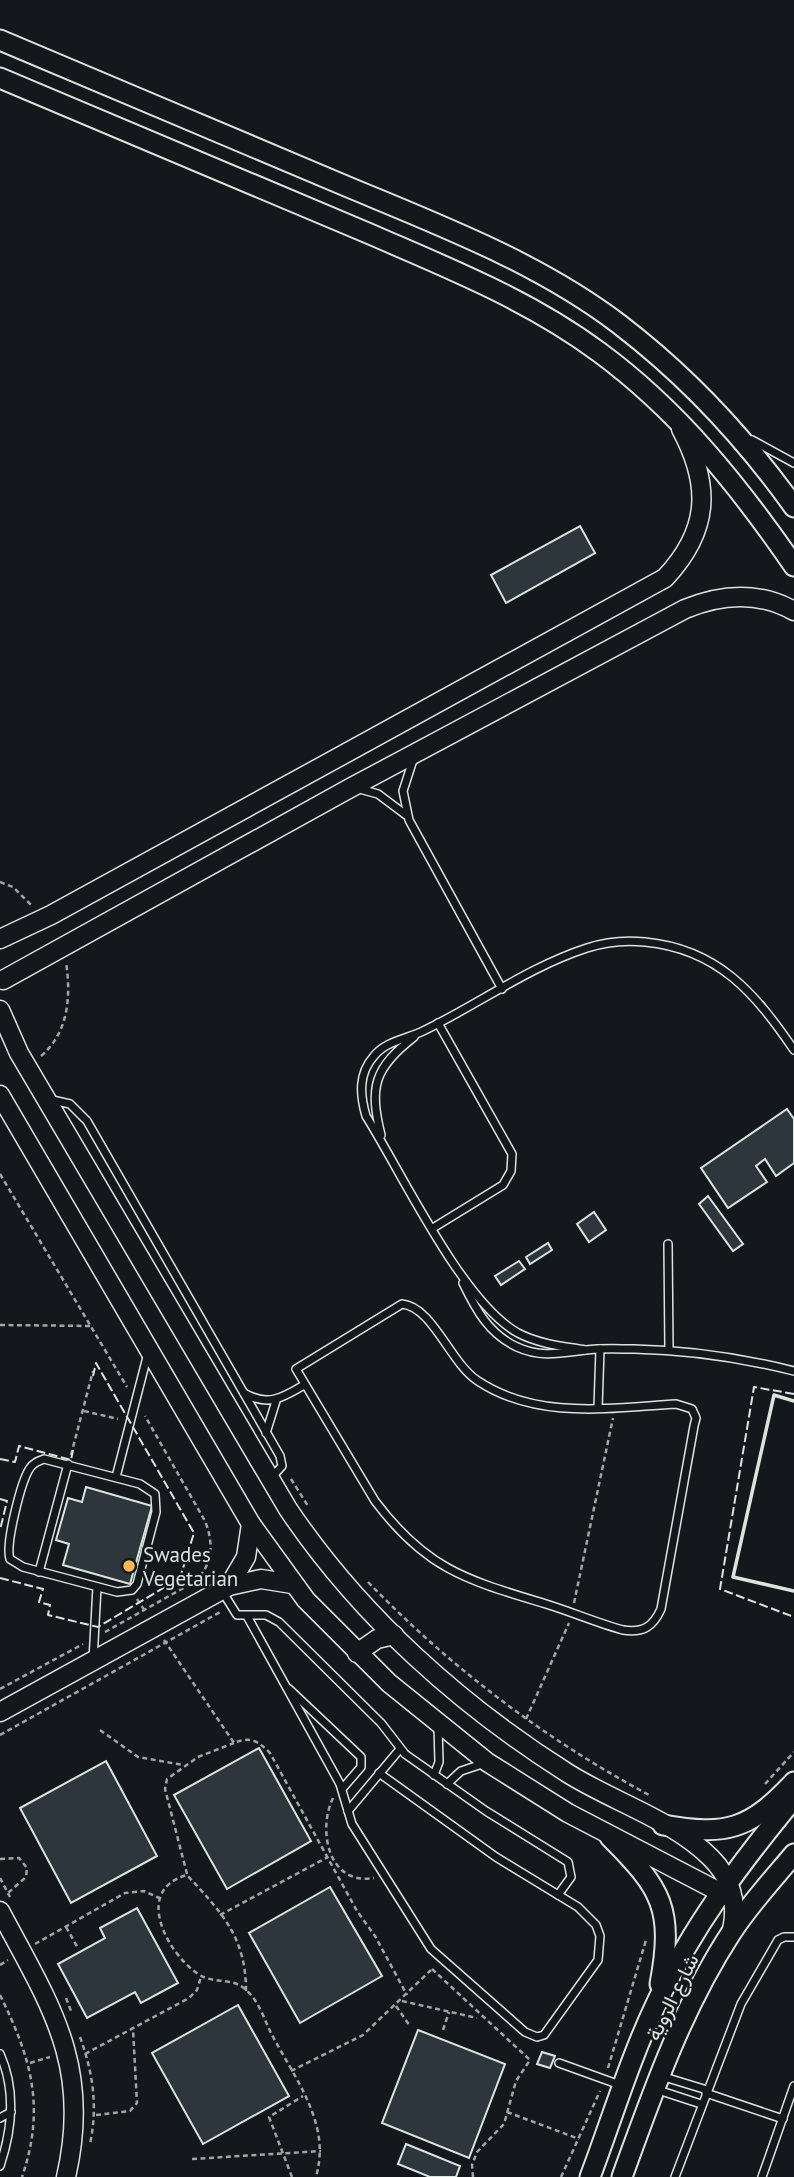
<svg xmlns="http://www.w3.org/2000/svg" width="794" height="2177" viewBox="0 0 794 2177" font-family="'PT Sans',Vazirmatn,sans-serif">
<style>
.building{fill:#2c363c;stroke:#d8e6dc;stroke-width:2}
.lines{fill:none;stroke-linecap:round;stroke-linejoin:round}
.service-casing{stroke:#d8e6dc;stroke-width:10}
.tertiary-casing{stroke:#d8e6dc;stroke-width:21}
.secondary-casing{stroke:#d8e6dc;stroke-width:23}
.path{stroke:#9da8a2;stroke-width:2.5;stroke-dasharray:5 3.5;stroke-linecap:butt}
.service{stroke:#14181c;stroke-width:7}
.tertiary{stroke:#14181c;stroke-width:18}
.secondary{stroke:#14181c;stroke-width:19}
.fence{stroke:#d8e6dc;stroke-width:2;stroke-dasharray:9 3.5;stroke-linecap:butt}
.wall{stroke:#d8e6dc;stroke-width:3.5}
.poi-dot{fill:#ffb74d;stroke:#14181c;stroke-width:2.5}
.labels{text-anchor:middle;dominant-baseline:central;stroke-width:5;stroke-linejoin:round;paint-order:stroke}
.poi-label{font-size:21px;fill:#d8e6dc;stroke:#14181c;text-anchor:start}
.street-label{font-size:21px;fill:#d8e6dc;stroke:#14181c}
</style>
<rect width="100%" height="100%" fill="#14181c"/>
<g class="building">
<path d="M580,526l15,27 -89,50 -15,-28z"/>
<path d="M787,1109l7,10v44l-18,13 -11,-17 -9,7 11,16 -39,26 -27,-40z"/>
<path d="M708,1196l35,48 -10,7 -34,-47z"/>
<path d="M594,1212l12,18 -17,12 -12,-18z"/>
<path d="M548,1243l4,7 -22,14 -4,-7z"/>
<path d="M519,1261l6,8 -24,16 -6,-9z"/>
<path d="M86,1487l66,19 -22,78 -67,-19 6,-21 -13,-4 12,-42 14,4z"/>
<path d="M259,1748l52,93 -84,48 -53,-94z"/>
<path d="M106,1761l51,95 -86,47 -51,-95z"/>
<path d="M330,1887l52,89 -82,47 -51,-90z"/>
<path d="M137,1908l41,75 -37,20 -6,-11 -48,26 -29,-54 47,-26 -5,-10z"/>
<path d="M238,2005l51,91 -86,48 -51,-91z"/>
<path d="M418,2030l87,34 -36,94 -87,-35z"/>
<path d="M542,2052l13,4 -5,12 -13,-4z"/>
<path d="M406,2144l54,22 -4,11h-26l-32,-13z"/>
</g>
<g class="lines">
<defs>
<g id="service">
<path d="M752,440l42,23"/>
<path d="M413,760l-10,31 6,29 93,169"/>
<path d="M356,788l22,6 28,21"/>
<path d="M48,1099l22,5 17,17 193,335 2,10 -11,12"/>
<path d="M381,1135c-12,-48 -7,-67 33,-98"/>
<path d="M433,1228l70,-43 8,-14 1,-17 -74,-131"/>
<path d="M668,1244l1,106"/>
<path d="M463,1283c13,27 26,51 54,64 24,11 44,6 69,3 15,-2 32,-1 48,-1 54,1 108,9 160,22"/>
<path d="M402,1304c31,3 48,59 76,77 59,39 131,27 198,23l16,5 4,9 -2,8 -33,183c-8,18 -18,24 -38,21 -26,-7 -51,-18 -77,-26 -79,-24 -119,-34 -171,-103l-79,-132z"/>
<path d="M585,1350c-23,-4 -46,-6 -67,-17 -56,-31 -116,-160 -152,-217 -6,-21 -8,-42 8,-60 11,-14 31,-17 47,-24 55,-26 107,-65 166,-84 18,-6 39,-8 58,-6 73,7 110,51 149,108"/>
<path d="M244,1393c24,14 38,5 60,-8"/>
<path d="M598,1408l2,-59"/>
<path d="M266,1433l10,-32"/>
<path d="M44,1459l96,25 15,10 1,18 -19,72 -5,6 -15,2 -94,-25 -13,-8c-5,-14 11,-78 20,-91 3,-5 8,-7 14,-9z"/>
<path d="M116,1477l32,-124"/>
<path d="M39,1572l29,-108"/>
<path d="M222,1591l15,24h29l13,7 102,101 24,31 81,57 82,51 3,15 -13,18"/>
<path d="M247,1616l93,168 12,40 79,125 94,83 12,5 7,-2 54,-75 2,-24 -4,-11 -18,-18 -82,-50 -117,-84"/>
<path d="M93,1660l4,-73"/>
<path d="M289,1689l72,68v10l-19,22"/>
<path d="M434,1775l5,-13 -1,-36"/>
<path d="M447,1784l14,-13 24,-8"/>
<path d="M348,1811l52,-62"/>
<path d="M0,2054c16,36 12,76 0,112"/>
<path d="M559,2063l61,22"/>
<path d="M661,2076l46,14"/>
<path d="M655,2089l46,15"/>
<path d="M706,2093l77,26"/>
<path d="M0,2118l11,-6"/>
<path d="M675,2177l66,-173 37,-64 6,-3h10"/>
<path d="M762,2177l32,-91"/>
</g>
<g id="tertiary">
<path d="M0,939l51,-24 614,-337c45,-48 46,-93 16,-149"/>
<path d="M3,980l349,-193 333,-178c36,-15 73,-18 109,2"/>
<path d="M0,1010l19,43 269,456c72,107 173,197 281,265 45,28 104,46 142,84 20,20 27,45 21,72"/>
<path d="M0,1095l251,429 55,76 83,83 98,79 81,51 165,86"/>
<path d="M229,1586l17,-29 5,-33"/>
<path d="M357,1653l20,-14 17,-4"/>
<path d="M0,1712l229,-126 32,-7 31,5"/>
<path d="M0,1911c50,94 92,154 66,266"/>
</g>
<g id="secondary">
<path d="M0,40c114,48 227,96 341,144 95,40 195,77 278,140 68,52 125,113 175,183"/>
<path d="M0,78c124,52 247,104 370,156 80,35 159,66 229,118 79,58 140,134 195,214"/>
<path d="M663,1825c64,11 86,5 131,-43"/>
<path d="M610,1837c52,52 64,72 50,147"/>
<path d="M590,2177c22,-58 40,-119 67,-175 35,-75 85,-141 137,-204"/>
<path d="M622,2177c30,-83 60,-169 109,-244 18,-28 42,-54 63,-79"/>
</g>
</defs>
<use href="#service" class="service-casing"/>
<use href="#tertiary" class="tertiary-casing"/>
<use href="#secondary" class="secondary-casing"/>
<g class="path">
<path d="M0,882l13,5 20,20"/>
<path d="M41,1056c28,-24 30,-60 25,-94"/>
<path d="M0,1174l127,213"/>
<path d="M0,1325l91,1"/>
<path d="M84,1411l34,8"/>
<path d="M71,1455l22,-84"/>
<path d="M291,1479l17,27"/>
<path d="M368,1582c83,86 177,157 281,213"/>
<path d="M137,1599l8,12"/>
<path d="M574,1603l39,-185"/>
<path d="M105,1632l89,-50c19,-16 20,-39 11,-61l-60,-105"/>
<path d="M164,1640l70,103c17,-7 24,-2 36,10l87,158 18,25 32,59"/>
<path d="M0,1689l83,-45"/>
<path d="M526,1719l43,-96"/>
<path d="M100,1730l38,27 45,8"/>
<path d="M0,1735l222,-124"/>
<path d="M765,1784l29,-32"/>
<path d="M333,1798c-16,33 -4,88 41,80"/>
<path d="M0,1859l19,-1 8,10 -1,9 -18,16"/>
<path d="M187,1874l-22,-85 2,-10 31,-22 36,-14"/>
<path d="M0,1878l10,19"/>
<path d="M220,1915l108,-58"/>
<path d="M66,1927l12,21"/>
<path d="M35,1944l90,-51 19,-2 15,7"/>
<path d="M0,1965l8,-5"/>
<path d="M432,1969l98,91 -14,21 -12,43 -27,28 -5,13 1,12"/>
<path d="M246,1991c0,-54 -24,-78 -59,-116 -54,15 -20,78 11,99 18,12 36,0 53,21 9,10 14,26 20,38 15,29 37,60 45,91 5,18 5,35 0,53"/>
<path d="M0,1995c31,63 46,112 22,182"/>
<path d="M66,1998l5,13"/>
<path d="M402,2001l75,17"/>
<path d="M396,2006l14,20"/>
<path d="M443,2030l6,-18"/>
<path d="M80,2037c13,36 18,69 10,107"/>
<path d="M85,2054l104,-56 8,-8 4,-13"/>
<path d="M30,2063l20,-6"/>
<path d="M608,2068l38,-128"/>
<path d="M291,2071l72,-36 68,-65"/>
<path d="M507,2112l72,27"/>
<path d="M96,2115l34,-4 7,-8 -4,-74"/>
<path d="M192,2159l129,-8"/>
<path d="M292,2177l-23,-60 34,-21"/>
<path d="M561,2177l39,-86"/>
</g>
<use href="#service" class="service"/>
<use href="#tertiary" class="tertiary"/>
<use href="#secondary" class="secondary"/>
<g class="fence">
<path d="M794,1394l-40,-7 -34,202 74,28"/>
<path d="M0,1459l15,3 4,-16 52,14 2,-10"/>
<path d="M0,1499l7,2 -7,29"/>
<path d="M0,1578l43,11 -4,13 11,3 -2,10 50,12 82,-49 14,-45 -98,-170 -3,13"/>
</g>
<path class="wall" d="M794,1401l-20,-6 -41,182 61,14"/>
</g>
<circle class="poi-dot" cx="129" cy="1566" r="7"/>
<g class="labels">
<g class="poi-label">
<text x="143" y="1554">Swades<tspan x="143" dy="24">Vegetarian</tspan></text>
</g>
<g class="street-label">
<text transform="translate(672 1997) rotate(-64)">شارع الروية</text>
</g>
</g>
</svg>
